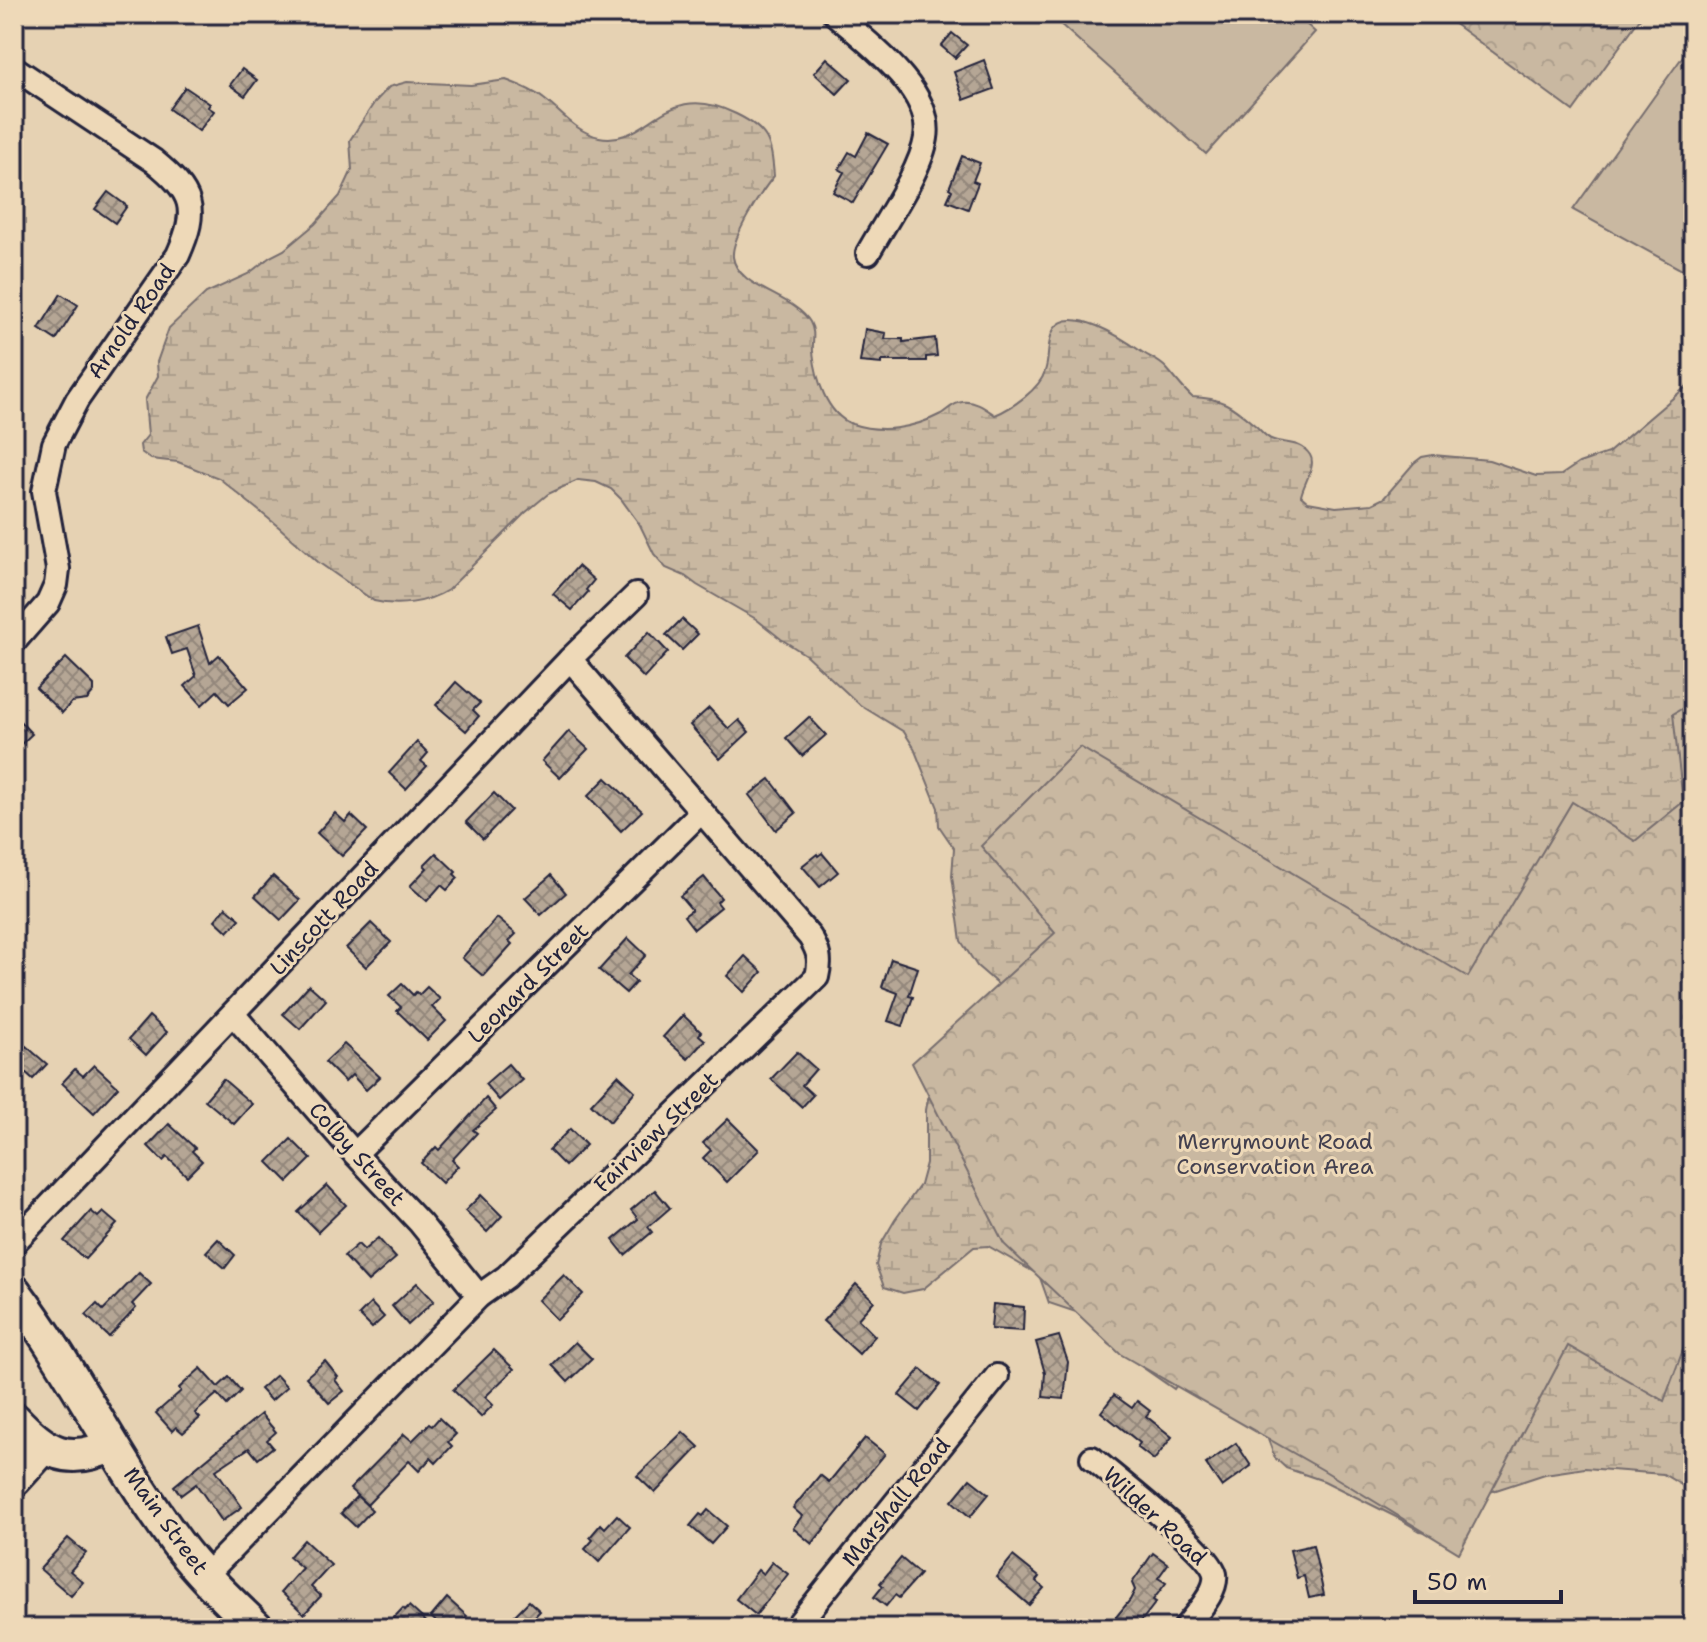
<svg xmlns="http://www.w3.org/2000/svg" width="1707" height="1642" viewBox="0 0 1707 1642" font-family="'Shantell Sans',sans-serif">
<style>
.grass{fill:#c9b8a1;stroke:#766d6e;stroke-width:2}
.wetland{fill:url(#wetland-marsh);stroke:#766d6e;stroke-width:2}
.park{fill:url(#park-crowns);stroke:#766d6e;stroke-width:2}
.building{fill:url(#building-cross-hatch);stroke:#22223b;stroke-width:2}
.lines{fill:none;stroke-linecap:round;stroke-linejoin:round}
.street-casing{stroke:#22223b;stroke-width:28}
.secondary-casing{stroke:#22223b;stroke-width:38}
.street{stroke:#eed9b8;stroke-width:22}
.secondary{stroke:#eed9b8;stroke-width:32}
.labels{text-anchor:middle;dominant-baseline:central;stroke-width:6;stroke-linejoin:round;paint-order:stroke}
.street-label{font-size:22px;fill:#22223b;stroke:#eed9b8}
.park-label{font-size:22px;fill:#43404f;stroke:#eed9b8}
</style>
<defs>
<pattern id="wetland-marsh" width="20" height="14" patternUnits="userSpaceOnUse" patternTransform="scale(2)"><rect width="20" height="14" fill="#c9b8a1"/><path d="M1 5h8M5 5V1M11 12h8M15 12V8" fill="none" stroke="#ac9e8c"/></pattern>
<pattern id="park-crowns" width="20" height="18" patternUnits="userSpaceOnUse" patternTransform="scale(2)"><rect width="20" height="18" fill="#c9b8a1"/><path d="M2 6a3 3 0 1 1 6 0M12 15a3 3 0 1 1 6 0" fill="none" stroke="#ac9e8c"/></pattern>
<pattern id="building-cross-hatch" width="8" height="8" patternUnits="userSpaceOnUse" patternTransform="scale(2)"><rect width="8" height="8" fill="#b5a695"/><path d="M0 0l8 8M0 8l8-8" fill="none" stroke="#93877b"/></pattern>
</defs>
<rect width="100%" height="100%" fill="#e6d2b3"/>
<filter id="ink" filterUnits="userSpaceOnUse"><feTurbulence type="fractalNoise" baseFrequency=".0125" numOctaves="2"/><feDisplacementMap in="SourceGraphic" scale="16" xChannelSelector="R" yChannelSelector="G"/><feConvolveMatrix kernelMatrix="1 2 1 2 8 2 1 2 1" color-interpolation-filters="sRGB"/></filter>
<g filter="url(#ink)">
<g class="grass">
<path d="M1049,14h246l20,18 -109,122z"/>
<path d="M1693,42v234l-120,-66z"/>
</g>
<path class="wetland" d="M506,80c13,5 27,10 38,19 18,14 32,33 55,38 51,10 64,-60 137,-23 33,16 35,27 38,62 -13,16 -43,62 -41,81 4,31 61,38 77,65 6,11 2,19 3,30 3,26 13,62 39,72 30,10 62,4 89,-10 7,-4 12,-11 21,-12 12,-2 23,6 33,13 17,-7 45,-26 50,-44 5,-13 1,-29 9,-42 16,-26 71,11 88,23 9,6 18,9 25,17 9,10 15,19 25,28 33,1 41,10 65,30 4,4 9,10 14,12 14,6 29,1 39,16 7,11 -7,29 -9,41l7,6 28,5 36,-3 12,-6 30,-35 8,-6 11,-2 56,5 47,16 25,-1 18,-12 29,-10 85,-72v1111l-30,-18 -78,-6 -40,6 -58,19 -48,40 -19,-2 -22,-13 -74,-37 -38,-13 -11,-10 -11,-29 -81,-53 -9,13 -65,-45 -24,-29 -36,-12 -10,-28 -51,-29 -14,1 -51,42 -20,4 -19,-6 -8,-22 5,-21 14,-24 25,-35 6,-22v-53l10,-55 64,-69 -23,-20 -16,-25 -9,-65 2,-28 -15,-22 -1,-18 -25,-62 -9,-14 -44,-27 -54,-50 -25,-16 -25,-20 -59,-34 -12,-9 -19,-8 -12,-14 -14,-29 -19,-26 -10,-10 -15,-7 -18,-2 -30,14 -23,19 -77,77c-21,13 -50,17 -74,11l-56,-39 -38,-34 -61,-50 -41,-16 -27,-3 -10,-7 -1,-7 8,-10 -3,-35 13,-24 -1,-14 12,-34 37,-35 42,-19 22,-17 14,-7 31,-26 25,-28 12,-26 -2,-30 24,-37 15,-16 18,-5 64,3z"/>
<g class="park">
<path d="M1441,14h202l-70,97z"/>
<path d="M1693,702v621l-29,78 -96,-55 -109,207 -136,-83 -203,-116 -116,-110 -92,-181 143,-130 -74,-87 99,-99 388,230 104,-175 63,39 48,-39 -10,-88z"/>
</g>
<g class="building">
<path d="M952,33l15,12 -12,13 -14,-12z"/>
<path d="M827,58l24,21 -14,15 -23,-21z"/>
<path d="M984,60l10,29 -30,11 -10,-28z"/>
<path d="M242,69l15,11 -12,16 -15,-11z"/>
<path d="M185,87l25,17 -2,3 6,4 -15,20 -30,-22z"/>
<path d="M868,133l20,11 -35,59 -20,-11 11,-20 -5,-3 10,-17 7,4z"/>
<path d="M962,156l18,7 -7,18 5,2 -10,26 -21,-8 5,-11 -3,-2z"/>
<path d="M108,192l19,14 -12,17 -20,-14z"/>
<path d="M61,294l17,11 -22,35 -17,-11z"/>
<path d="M865,329l21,4 -1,6h18v3l32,-4 2,18 -11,1v4h-44v3l-22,-2z"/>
<path d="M578,566l16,14 -8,10 2,2 -16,18 -19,-16z"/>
<path d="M682,619l16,15 -16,16 -16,-15z"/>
<path d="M198,626l12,37 9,-8 29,33 -19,16 -12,-13 -15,14 -17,-19 11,-10 -9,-27 -15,5 -6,-17z"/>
<path d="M649,632l19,20 -24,26 -20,-20z"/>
<path d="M66,658l28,27v7l-7,8 -15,2 -10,11 -26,-25z"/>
<path d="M456,682l24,21 -7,7 6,6 -13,15 -30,-26z"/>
<path d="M709,708l20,21 10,-9 10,12 -29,27 -30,-34z"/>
<path d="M14,715l18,19 -18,17z"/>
<path d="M809,717l17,18 -24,21 -16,-18z"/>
<path d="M569,731l19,18 -28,29 -18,-17z"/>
<path d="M417,742l11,11 -7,8 6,5 -21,23 -17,-16z"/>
<path d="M606,778l36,33 -21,20 -33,-35z"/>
<path d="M770,779l26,34 -20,17 -27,-35z"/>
<path d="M494,793l17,17 -28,29 -17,-17z"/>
<path d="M335,813l10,9 6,-7 16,15 -25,26 -25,-23z"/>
<path d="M436,853l20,19 -2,2 4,4 -11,12 -6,-5 -14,16 -17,-15 17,-18 -3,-3z"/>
<path d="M822,853l16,19 -18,15 -18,-21 15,-12 1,2z"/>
<path d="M551,875l15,18 -25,22 -16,-17z"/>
<path d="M273,876l27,24 -19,20 -26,-24z"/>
<path d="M704,877l17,21 -4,4 4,5 -27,22 -10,-13 8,-6 -12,-14z"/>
<path d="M226,907l14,12 -12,13 -13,-12z"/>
<path d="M497,918l19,16 -7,7 3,3 -29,32 -21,-18z"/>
<path d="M371,923l20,19 -25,25 -20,-19z"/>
<path d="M628,938l18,17 -18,20 8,7 -10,11 -27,-23z"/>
<path d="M745,956l17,16 -18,20 -17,-16z"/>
<path d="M891,959l27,9 -9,28 4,1 -10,29 -15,-5 10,-28 -16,-6z"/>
<path d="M402,984l11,11 3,-3 3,3 8,-8 13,12 -8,8 14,14 -19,19 -30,-29 4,-4 -12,-11z"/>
<path d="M309,985l17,15 -26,29 -17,-15z"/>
<path d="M683,1015l18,17 -2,3 6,5 -17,19 -25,-22z"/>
<path d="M149,1016l18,16 -21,23 -17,-16z"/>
<path d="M344,1044l36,33 -14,13 -14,-15 -7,7 -20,-20z"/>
<path d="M26,1046l21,18 -14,15 -19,-17z"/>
<path d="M797,1052l19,17 -14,16 11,10 -11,12 -31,-28z"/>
<path d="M508,1064l14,16 -23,20 -14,-16z"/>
<path d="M94,1065l24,22 -24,26 -32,-30 13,-14 8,7z"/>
<path d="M618,1075l17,16 -25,31 -19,-18z"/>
<path d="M223,1079l29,25 -18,20 -29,-24z"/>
<path d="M486,1098l10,12 -23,20 4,3 -25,27 6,6 -16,17 -21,-20 15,-16 3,3z"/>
<path d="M728,1119l31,31 -32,32 -24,-24 8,-8 -8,-7z"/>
<path d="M169,1124l26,24 -3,3 10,10 -15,15 -20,-19 -4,4 -15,-15z"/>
<path d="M570,1129l16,16 -21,21 -16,-16z"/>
<path d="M291,1139l20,20 -23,23 -20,-20z"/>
<path d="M327,1185l19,20 -28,27 -20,-20z"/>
<path d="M655,1190l15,18 -22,19 4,5 -27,23 -12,-15 25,-21 -7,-9z"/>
<path d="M481,1195l21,21 -15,16 -22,-21z"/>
<path d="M91,1211l7,6 5,-5 14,12 -32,35 -21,-18z"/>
<path d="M378,1238l18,20 -28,24 -24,-26 14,-12 6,6z"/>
<path d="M218,1239l17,16 -10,13 -19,-16z"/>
<path d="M139,1273l12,11 -19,20 4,4 -27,29 -23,-22 11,-11 6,6z"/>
<path d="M564,1275l19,19 -26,26 -19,-20z"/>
<path d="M417,1283l17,18 -26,24 -16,-19z"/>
<path d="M856,1284l18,17 -16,18 17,17 -16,18 -36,-33z"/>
<path d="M371,1303l13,14 -12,11 -13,-13z"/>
<path d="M993,1304l31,3 -1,24 -32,-2z"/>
<path d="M1059,1336l9,26 -4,37 -21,-2 2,-24 -9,-31z"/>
<path d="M575,1342l17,17 -24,23 -16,-17z"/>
<path d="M494,1350l20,19 -29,28 8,8 -12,12 -28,-27z"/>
<path d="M325,1361l13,16 -3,3 9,11 -15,12 -23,-26z"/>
<path d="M201,1368l17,19 11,-10 12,14 -14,14 -10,-11 -22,19 5,5 -17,15 -7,-6 -4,4 -16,-18 25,-22 -2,-3z"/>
<path d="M921,1369l19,16 -21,26 -20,-16z"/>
<path d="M276,1375l11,12 -16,14 -11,-12z"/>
<path d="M1114,1395l18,13 5,-7 13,10 -4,5 26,21 -18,23 -17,-13 3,-4 -39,-31z"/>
<path d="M261,1414l15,18 -9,8 6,7 -15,12 -9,-11 -33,22 26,37 -20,14 -26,-37 -15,11 -7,-9z"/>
<path d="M439,1418l17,16 -8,8 4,4 -16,17 -5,-5 -12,13 -10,-10 -42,44 -17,-16 54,-55 8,7 17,-17 3,2z"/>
<path d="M683,1432l16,15 -44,46 -18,-17z"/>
<path d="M865,1438l20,16 -73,90 -19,-16 9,-12 -9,-8 27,-33 9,7z"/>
<path d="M1236,1443l15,23 -29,21 -16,-23z"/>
<path d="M970,1479l19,15 -19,23 -18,-16z"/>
<path d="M357,1496l15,14 -16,17 -15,-14z"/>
<path d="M708,1510l19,16 -16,18 -21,-18 10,-12 3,2z"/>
<path d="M617,1515l13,12 -31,35 -14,-13 8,-9 -3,-3 11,-13 4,4z"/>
<path d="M68,1538l18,15 -16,18 13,11 -12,14 -31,-27z"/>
<path d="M304,1540l27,25 -20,22 10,9 -17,18 -23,-22 21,-24 -13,-11z"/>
<path d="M1313,1545l11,50 -15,3 -5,-22 -7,2 -7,-28z"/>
<path d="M1153,1553l15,11 -10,14 8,5 -13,17 3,2 -20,26h-29l23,-28 5,-10 -3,-7z"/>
<path d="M1013,1556l26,21 -3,4 8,7 -15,17 -33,-28z"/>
<path d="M901,1558l19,16 -21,24 -4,-3 -9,11 -12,-9 9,-11 -3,-3z"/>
<path d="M772,1562l16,12 -32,41 -20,-16 22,-29 5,4z"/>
<path d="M447,1598l20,18 -10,12h-14l-12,-11z"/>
<path d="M529,1601l11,10 -16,17h-7l-8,-7z"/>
<path d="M409,1606l24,22h-49l19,-20 2,2z"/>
</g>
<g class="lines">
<defs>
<g id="street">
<path d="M835,14c31,28 99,76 91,124 -5,33 -41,84 -58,115"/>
<path d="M14,68l140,93c39,32 45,47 24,94l-101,145 -23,44 -10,47 14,78 -2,16 -8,18 -34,39"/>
<path d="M233,1014l122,140 65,69 59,73"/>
<path d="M355,1154l346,-342"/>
<path d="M14,1243l556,-584 66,-64"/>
<path d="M1092,1458c22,19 119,94 123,116 3,18 -20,40 -30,54"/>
<path d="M205,1576l274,-280 27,-19 311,-300c4,-17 2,-25 -7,-40l-240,-278"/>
<path d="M795,1628l202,-252"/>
</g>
<g id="secondary">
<path d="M14,1291c60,80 103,171 163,252 23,31 52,58 80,85"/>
<path d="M14,1419c32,34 54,47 98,26"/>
<path d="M14,1480l30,-33"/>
</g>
</defs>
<use href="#street" class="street-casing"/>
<use href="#secondary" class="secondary-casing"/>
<use href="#street" class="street"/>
<use href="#secondary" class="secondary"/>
</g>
</g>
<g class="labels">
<g class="street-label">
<text transform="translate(131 321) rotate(-55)">Arnold Road</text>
<text transform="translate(324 918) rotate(-47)">Linscott Road</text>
<text transform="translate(528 983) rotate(-45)">Leonard Street</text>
<text transform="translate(656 1132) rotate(-44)">Fairview Street</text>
<text transform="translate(357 1154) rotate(48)">Colby Street</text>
<text transform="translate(896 1502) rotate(-51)">Marshall Road</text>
<text transform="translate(1155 1516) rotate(43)">Wilder Road</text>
<text transform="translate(166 1521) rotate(54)">Main Street</text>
</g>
<g class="park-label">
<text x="1275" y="1141">Merrymount Road<tspan x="1275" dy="25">Conservation Area</tspan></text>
</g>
</g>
<rect width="1707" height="1642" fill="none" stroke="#eed9b8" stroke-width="48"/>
<rect x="24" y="24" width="1659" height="1594" fill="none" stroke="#22223b" stroke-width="3" filter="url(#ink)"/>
<path d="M1415 1590v12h146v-12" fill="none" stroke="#22223b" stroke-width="4"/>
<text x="1427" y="1590" font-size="24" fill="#22223b" stroke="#eed9b8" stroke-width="6" paint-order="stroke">50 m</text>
</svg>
